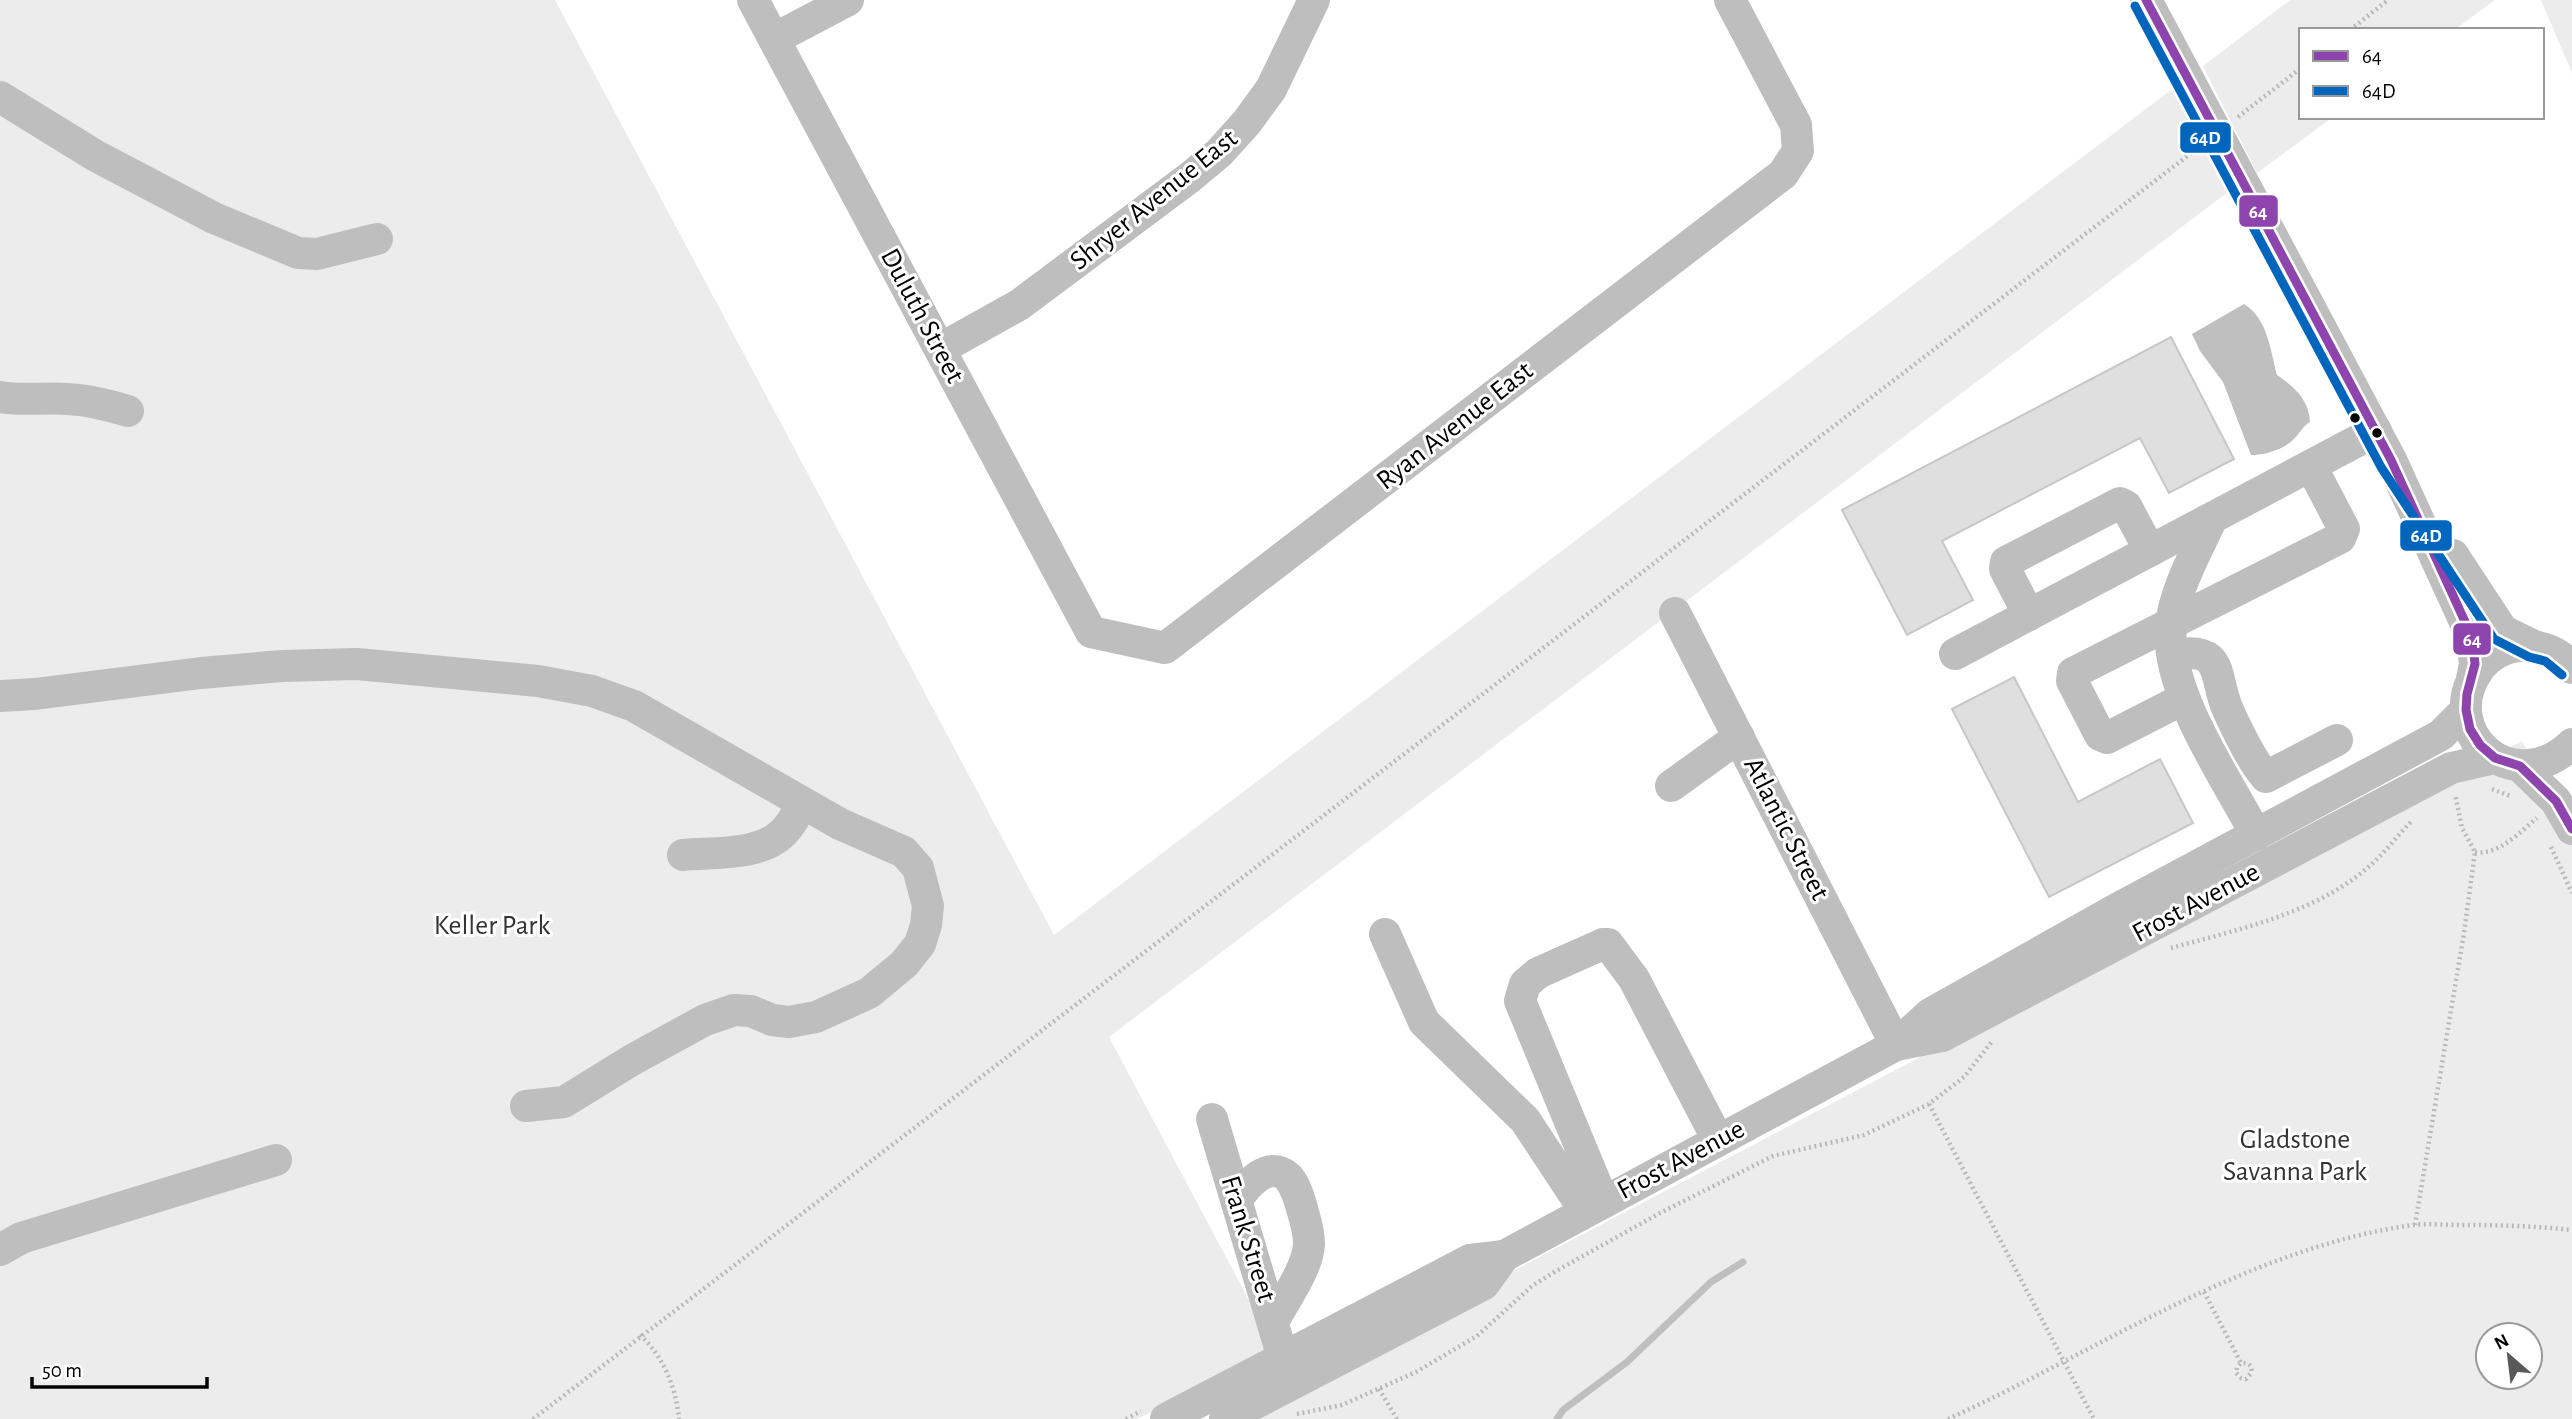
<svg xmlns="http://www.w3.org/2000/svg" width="2572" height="1419" viewBox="0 0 2572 1419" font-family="'Alegreya Sans',sans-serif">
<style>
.green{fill:#ececec;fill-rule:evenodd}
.water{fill:#bfbfbf}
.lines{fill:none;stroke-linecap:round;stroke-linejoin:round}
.stream{stroke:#bfbfbf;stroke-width:7}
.building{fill:#dfdfdf;stroke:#c7c7c7;stroke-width:2}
.path{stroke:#b9b9b9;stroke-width:4.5;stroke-dasharray:2 3.5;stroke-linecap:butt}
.minor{stroke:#bebebe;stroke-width:32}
.bus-1-casing{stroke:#fff;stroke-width:14}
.bus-2-casing{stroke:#fff;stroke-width:14}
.bus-1{stroke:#8e44ad;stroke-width:9}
.bus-2{stroke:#0065bd;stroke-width:9}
.bus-dot{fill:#000;stroke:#fff;stroke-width:2.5}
.labels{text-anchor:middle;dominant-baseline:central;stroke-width:6;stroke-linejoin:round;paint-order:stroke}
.street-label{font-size:28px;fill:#000;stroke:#fff}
.park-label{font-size:28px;fill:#333;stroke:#fff}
.line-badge{stroke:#fff;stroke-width:2.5}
.badge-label{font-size:19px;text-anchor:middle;font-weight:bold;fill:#fff}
</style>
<rect width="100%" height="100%" fill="#fff"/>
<g class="green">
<path d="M0,0h555l499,935 1125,-851 53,105 -1123,848 167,314 -139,68h-1137z"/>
<path d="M2290,0h205l-41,30h-153v87h32l-76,56 -54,-107z"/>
<path d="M2541,0h31v73z"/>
<path d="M2522,741l50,92v586h-1341zM2488,1335h42v42h-42z"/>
</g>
<path class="water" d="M2244,304c24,15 26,45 33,71 18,12 32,25 33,47 -7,4 -10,11 -16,17 -10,10 -28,16 -43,16l-28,-73 -23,-31 -8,-17z"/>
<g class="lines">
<path class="stream" d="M1557,1419l6,-9 64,-48 84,-80 32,-20"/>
</g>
<g class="building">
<path d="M2171,337l63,122 -65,34 -29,-55 -198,103 31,59 -66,35 -65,-125z"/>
<path d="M2014,677l64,125 82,-43 33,64 -144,74 -97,-188z"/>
</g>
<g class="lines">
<g class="path">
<path d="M2350,30l38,-30"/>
<path d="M2238,117l63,-49"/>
<path d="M2492,789l18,7"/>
<path d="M2551,847l21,46"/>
<path d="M2475,852c23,4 45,-20 62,-34"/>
<path d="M2171,948c69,-19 151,-36 204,-87 13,-12 24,-28 37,-40"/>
<path d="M1929,1104l165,315"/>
<path d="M2415,1225l49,-292 11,-81 -13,-24 -7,-34"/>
<path d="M2204,1292l37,71c7,0 10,1 11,9l-6,7 -5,-1 -5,-5 1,-6 4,-4"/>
<path d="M640,1335c24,22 36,53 39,84"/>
<path d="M1379,1389l18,30"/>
<path d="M1297,1414l45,-9 74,-33 61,-36 55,-50 24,-15 104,-58 113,-57 91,-21 65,-31 35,-27 29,-37"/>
<path d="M533,1419l1665,-1271"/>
<path d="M1126,1419l15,-8"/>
<path d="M1948,1419c150,-68 299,-171 465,-194 15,-2 32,0 47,0 38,0 75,1 112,5"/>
</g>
<g class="minor">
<path d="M753,0l338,632 74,16 618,-474 15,-23 -2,-26 -66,-125"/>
<path d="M2146,0l245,460 81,177 3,27 -3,15"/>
<path d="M774,39l74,-39"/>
<path d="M0,97l96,59 118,62 84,35 19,1 60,-15"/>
<path d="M940,349l79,-44 170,-127 30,-25 28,-31 24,-33 43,-89"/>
<path d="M0,397c23,4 44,0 67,2 22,1 41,6 61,12"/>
<path d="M2211,520c-15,33 -35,67 -40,104 -7,66 55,153 85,211"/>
<path d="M2453,555l50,76 31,15"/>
<path d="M1675,613l221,432"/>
<path d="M2029,615l-24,-46 1,-7 114,-59 6,3 24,45"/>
<path d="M1955,654l421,-223"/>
<path d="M2173,655c53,-10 40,22 55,55 9,20 24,51 38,67l71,-37"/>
<path d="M2572,668c-13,-17 -32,-23 -52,-22 -16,1 -32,10 -41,23 -44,61 32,133 93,75"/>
<path d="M0,696l35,-2 166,-21 81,-7 75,-2 181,17 54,10 42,15 206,118 64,28 14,16 10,38 -2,19 -6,19 -16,20 -35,29 -53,24 -27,5 -17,-2 -21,-9 -17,-1 -29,10 -73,40 -68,42 -38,4"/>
<path d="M2183,699l-76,39 -7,-3 -28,-54 1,-8 267,-135 4,-9 -33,-63"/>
<path d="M2520,766l36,35 16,28"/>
<path d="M1671,786l68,-49"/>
<path d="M683,855c32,-3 83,2 105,-28 6,-7 10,-16 14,-24"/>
<path d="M1385,934l39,88 101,98 60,91"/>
<path d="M1896,1045l46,-9 509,-268 44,-10"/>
<path d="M1212,1119l71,239"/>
<path d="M1237,1200c9,-15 32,-41 51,-23 8,9 12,24 15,35 3,10 6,21 6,32 -1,24 -25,57 -36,78"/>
<path d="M1603,1201l-83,-200 5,-17 13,-11 65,-29h5l26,35 84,161"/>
<path d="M0,1250l21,-12 255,-78"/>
<path d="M1166,1419l304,-159 34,-4"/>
<path d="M1225,1419l259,-135 20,-28 392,-211 34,-31 185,-104 326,-175 25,-25"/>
</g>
<defs>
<path id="bus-1" d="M2146,0l245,460 81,177 3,27 -8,30 -1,16 4,19 10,16 15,13 25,8 36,35 16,28"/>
<path id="bus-2" d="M2135,6l246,461 113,172 35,18 16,4 17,14"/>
</defs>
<use href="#bus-1" class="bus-1-casing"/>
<use href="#bus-2" class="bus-2-casing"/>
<use href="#bus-1" class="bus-1"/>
<use href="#bus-2" class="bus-2"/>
</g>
<g class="bus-dot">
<circle cx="2355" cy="418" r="6"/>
<circle cx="2377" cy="433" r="6"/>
</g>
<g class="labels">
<g class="street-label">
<text transform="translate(1154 200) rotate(-39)">Shryer Avenue East</text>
<text transform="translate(922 316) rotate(62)">Duluth Street</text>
<text transform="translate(1455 426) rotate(-38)">Ryan Avenue East</text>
<text transform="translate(1786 829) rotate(63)">Atlantic Street</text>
<text transform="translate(2196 903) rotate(-28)">Frost Avenue</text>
<text transform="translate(1681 1160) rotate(-28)">Frost Avenue</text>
<text transform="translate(1248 1239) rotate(73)">Frank Street</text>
</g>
<g class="park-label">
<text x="492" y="926">Keller Park</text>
<text x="2295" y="1140">Gladstone<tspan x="2295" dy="32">Savanna Park</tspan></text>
</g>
</g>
<g class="line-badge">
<rect x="2179" y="121" width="53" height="33" rx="7" fill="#0065bd"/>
<rect x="2238" y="194" width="41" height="34" rx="7" fill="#8e44ad"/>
<rect x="2399" y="519" width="54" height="33" rx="7" fill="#0065bd"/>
<rect x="2452" y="622" width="40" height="34" rx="7" fill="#8e44ad"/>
</g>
<g class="badge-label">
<text x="2205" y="144">64D</text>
<text x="2258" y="218">64</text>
<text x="2426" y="542">64D</text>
<text x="2472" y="646">64</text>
</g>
<rect x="2299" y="28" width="245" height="91" fill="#ffffff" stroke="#999999" stroke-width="2"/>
<rect x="2313" y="51" width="35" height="10" fill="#8e44ad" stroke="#999999" stroke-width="2"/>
<text x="2362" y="63" font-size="21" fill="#000000">64</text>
<rect x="2313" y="86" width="35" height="10" fill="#0065bd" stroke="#999999" stroke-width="2"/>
<text x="2362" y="98" font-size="21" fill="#000000">64D</text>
<g transform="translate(2509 1356) rotate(332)"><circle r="33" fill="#ffffff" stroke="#999999" stroke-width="2"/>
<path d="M0-5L12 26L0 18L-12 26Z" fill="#595959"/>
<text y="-10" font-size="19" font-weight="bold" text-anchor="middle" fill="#000000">N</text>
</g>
<path d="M32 1377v10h175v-10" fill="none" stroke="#000000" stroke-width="3.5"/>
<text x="42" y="1377" font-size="21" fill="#000000" stroke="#ffffff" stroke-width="5" paint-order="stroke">50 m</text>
</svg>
